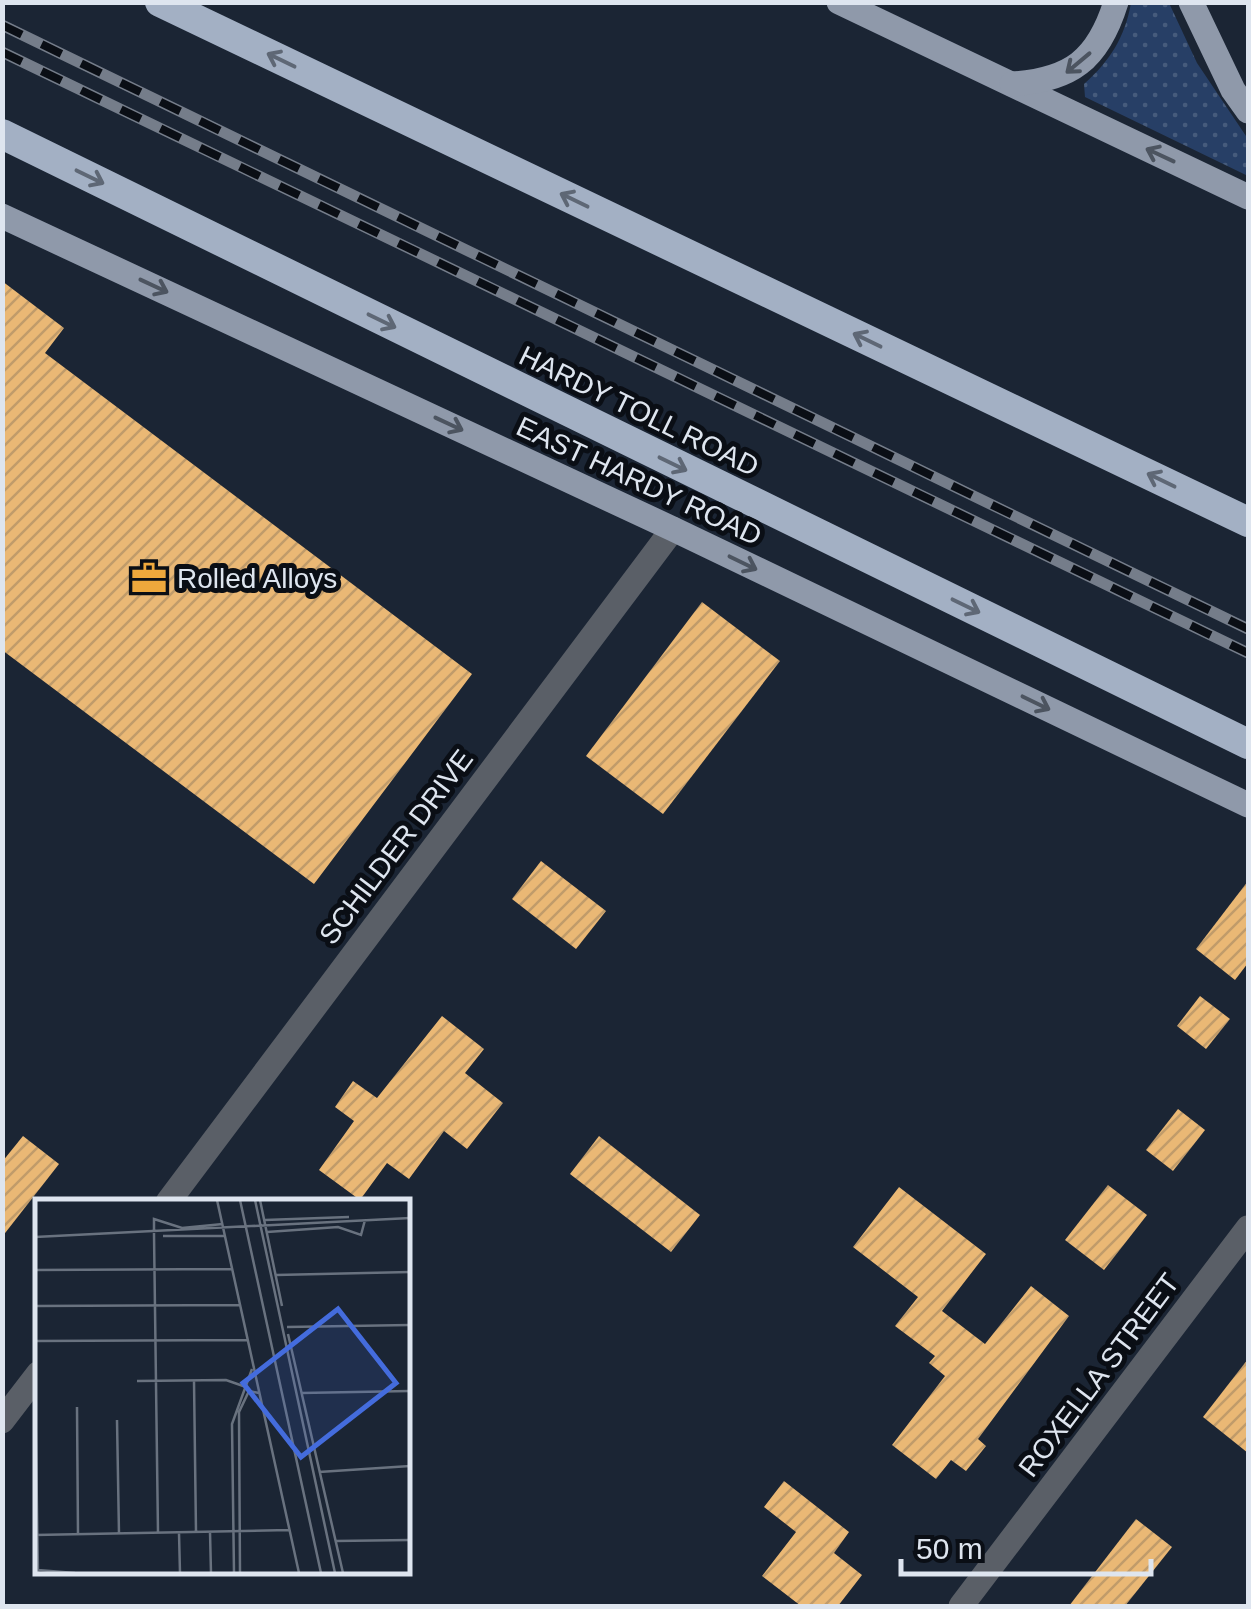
<svg xmlns="http://www.w3.org/2000/svg" width="1251" height="1609" viewBox="0 0 1251 1609" font-family="Helvetica,sans-serif">
<style>
.grass{fill:url(#grass-dots)}
.building{fill:url(#building-hatch)}
.lines{fill:none;stroke-linecap:round;stroke-linejoin:round}
.minor{stroke:#5a5f67;stroke-width:25}
.major{stroke:#8f99aa;stroke-width:25}
.highway{stroke:#a3b0c4;stroke-width:30}
.rail-casing{stroke:#757d8a;stroke-width:11}
.rail{stroke:#0a0e15;stroke-width:8;stroke-dasharray:22;stroke-linecap:butt}
.oneway{stroke:#5e6775}
.oneway2{stroke:#4c5460}
.labels{text-anchor:middle;dominant-baseline:central;stroke-width:10;stroke-linejoin:round;paint-order:stroke}
.street-label{font-size:28px;fill:#dee5ef;stroke:#0a0e15}
.poi-label{font-size:28px;fill:#dee5ef;stroke:#0a0e15;text-anchor:start}
.inset-road{fill:none;stroke:#69727f;stroke-width:2.5}
.view{fill:#446cdd;fill-opacity:0.15;stroke:#446cdd;stroke-width:5}
.inset-edge{fill:none;stroke:#dee5ef;stroke-width:5}
</style>
<defs>
<pattern id="grass-dots" width="8" height="8" patternUnits="userSpaceOnUse" patternTransform="scale(2.5)"><rect width="8" height="8" fill="#273f66"/><path d="M2 2h.1M6 6h.1" fill="none" stroke="#465b7c" stroke-width="1.8" stroke-linecap="round"/></pattern>
<pattern id="building-hatch" width="6" height="6" patternUnits="userSpaceOnUse" patternTransform="scale(2.5)"><rect width="6" height="6" fill="#eab875"/><path d="M-1 1l2-2M0 6l6-6M5 7l2-2" fill="none" stroke="#c09b6a"/></pattern>
</defs>
<rect width="100%" height="100%" fill="#1b2534"/>
<path class="grass" d="M1131,3h38l28,60 51,76v37l-163,-79 -1,-13c26,-23 41,-47 47,-81z"/>
<g class="building">
<path d="M2,281l62,47 -19,25 427,321 -158,210 -312,-234z"/>
<path d="M702,602l78,59 -117,153 -77,-58z"/>
<path d="M541,861l65,50 -30,38 -64,-50z"/>
<path d="M1248,881v82l-13,17 -39,-31z"/>
<path d="M1200,996l30,23 -24,30 -29,-23z"/>
<path d="M442,1016l42,33 -19,24 38,30 -36,46 -23,-18 -35,48 -22,-16 -27,37 -41,-30 35,-49 -19,-14 18,-26 24,17z"/>
<path d="M1178,1109l27,21 -32,41 -27,-21z"/>
<path d="M23,1136l36,28 -57,73v-75z"/>
<path d="M599,1136l101,79 -29,37 -101,-78z"/>
<path d="M1108,1185l39,30 -43,55 -39,-30z"/>
<path d="M899,1187l87,67 -44,57 43,33 46,-58 38,30 -91,123 8,7 -20,25 -15,-11 -15,19 -44,-34 53,-69 -16,-13 6,-7 -40,-30 23,-29 -65,-50z"/>
<path d="M1248,1359v94l-45,-36z"/>
<path d="M784,1481l65,51 -15,21 28,22 -24,31h-37l-39,-30 34,-44 -32,-25z"/>
<path d="M1136,1519l36,28 -47,59h-56z"/>
</g>
<g class="lines">
<g class="minor">
<path d="M168,1202l505,-673"/>
<path d="M2,1421l36,-47"/>
<path d="M961,1606l287,-378"/>
</g>
<g class="major">
<path d="M839,2l409,195"/>
<path d="M1191,2l42,88 15,21"/>
<path d="M1012,84c59,-4 86,-24 104,-82"/>
<path d="M2,216l671,313 575,276"/>
</g>
<g class="highway">
<path d="M160,2l1088,520"/>
<path d="M2,134l1246,610"/>
</g>
<defs>
<g id="rail">
<path d="M2,25l1246,604"/>
<path d="M2,52l1246,601"/>
</g>
</defs>
<use href="#rail" class="rail-casing"/>
<use href="#rail" class="rail"/>
</g>
<defs><path id="oneway-shaft" d="M-6 0H5M1.5-3L5.5 0L1.5 3" fill="none" stroke-width="1.6" stroke-linecap="round" stroke-linejoin="round" transform="scale(2.5)"/></defs>
<g class="oneway">
<use href="#oneway-shaft" transform="translate(281 60) rotate(-154)"/>
<use href="#oneway-shaft" transform="translate(90 177) rotate(26)"/>
<use href="#oneway-shaft" transform="translate(574 200) rotate(-154)"/>
<use href="#oneway-shaft" transform="translate(382 321) rotate(26)"/>
<use href="#oneway-shaft" transform="translate(867 340) rotate(-154)"/>
<use href="#oneway-shaft" transform="translate(673 464) rotate(26)"/>
<use href="#oneway-shaft" transform="translate(1161 480) rotate(-154)"/>
<use href="#oneway-shaft" transform="translate(966 606) rotate(26)"/>
</g>
<g class="oneway2">
<use href="#oneway-shaft" transform="translate(1078 63) rotate(140)"/>
<use href="#oneway-shaft" transform="translate(1160 155) rotate(-155)"/>
<use href="#oneway-shaft" transform="translate(154 286) rotate(25)"/>
<use href="#oneway-shaft" transform="translate(449 424) rotate(25)"/>
<use href="#oneway-shaft" transform="translate(743 563) rotate(26)"/>
<use href="#oneway-shaft" transform="translate(1036 703) rotate(26)"/>
</g>
<defs>
<symbol id="office-bare" viewBox="-9 -9 18 18"><path d="M-6-3h4V-5.5h4V-3h4V5H-6ZM-1-4.5V-3h2v-1.5ZM-6 0V1H6V0Z" fill="#eea83c" stroke="#0a0e15" stroke-width="2.5" paint-order="stroke"/></symbol>
</defs>
<g fill-rule="evenodd">
<use href="#office-bare" x="124" y="553" width="50" height="50"/>
</g>
<g class="labels">
<g class="street-label">
<text transform="translate(639 411) rotate(26)">HARDY TOLL ROAD</text>
<text transform="translate(639 481) rotate(25)">EAST HARDY ROAD</text>
<text transform="translate(396 847) rotate(-53)">SCHILDER DRIVE</text>
<text transform="translate(1099 1375) rotate(-53)">ROXELLA STREET</text>
</g>
<g class="poi-label">
<text x="177" y="578">Rolled Alloys</text>
</g>
</g>
<g transform="translate(35 1199)">
<rect width="375" height="375" fill="#1b2534"/>
<path class="inset-road" d="M182,1l82,373M205,1l81,373M220,1l80,373M225,1l22,106M230,21l84,-3M232,33l71,-5 23,8 4,-15M119,35l4,299M119,35v-15l28,9 41,-4M128,37h62M0,38l375,-19M0,71l197,-1M241,76l134,-3M0,107l205,-1M252,128l123,-2M253,135l55,239M0,142l212,-1M0,182l3,192M102,182l89,-1 20,7M159,182l2,151M266,194l109,-2M42,208l1,127M82,221l2,114M284,273l91,-6M175,333l1,41M144,334l1,40M0,336l254,-5M300,342l75,-1M3,371l37,3M199,374l-2,-149 20,-55M205,374l-1,-161 10,-21 10,2"/>
<path class="view" d="M303,110l58,74 -95,74 -58,-74z"/>
<rect width="375" height="375" class="inset-edge"/>
</g>
<rect width="1251" height="1609" fill="none" stroke="#dee5ef" stroke-width="10"/>
<path d="M901 1559v15h250v-15" fill="none" stroke="#dee5ef" stroke-width="5"/>
<text x="916" y="1559" font-size="30" fill="#dee5ef" stroke="#0a0e15" stroke-width="8" paint-order="stroke">50 m</text>
</svg>
